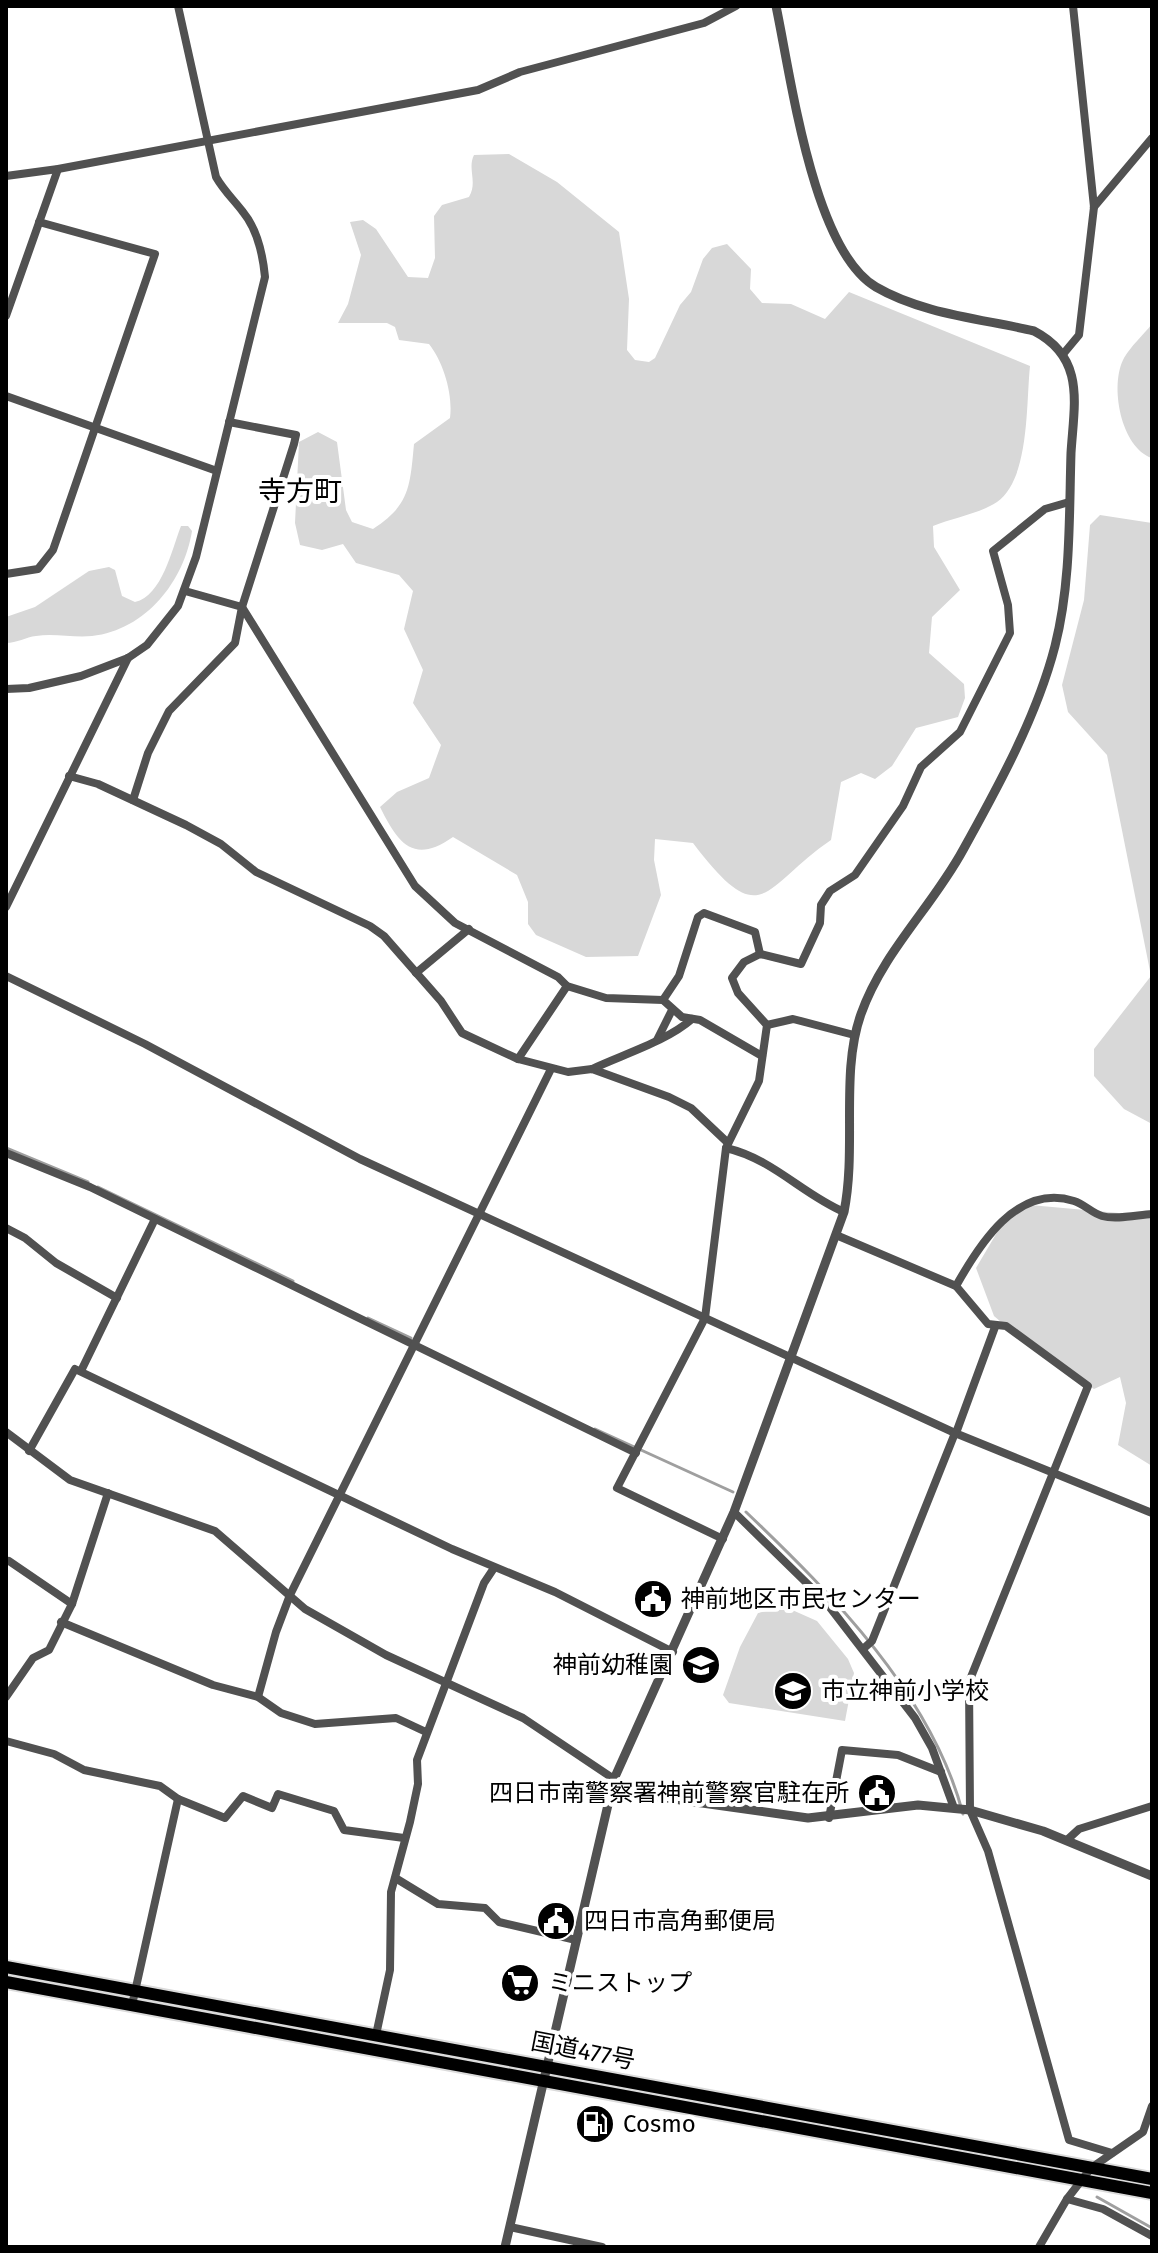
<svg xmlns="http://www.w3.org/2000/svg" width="1158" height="2253" viewBox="0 0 1158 2253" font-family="'Fira Sans','Noto Sans JP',sans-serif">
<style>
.green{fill:#d8d8d8}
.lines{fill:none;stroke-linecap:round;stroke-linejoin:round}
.stream{stroke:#9f9f9f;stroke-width:3}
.trunk-casing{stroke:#dbdbdb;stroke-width:16}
.minor{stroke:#515151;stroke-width:8}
.tertiary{stroke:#515151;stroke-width:9}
.trunk{stroke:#000;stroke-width:12}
.labels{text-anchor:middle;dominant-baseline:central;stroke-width:8;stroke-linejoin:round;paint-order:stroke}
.poi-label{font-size:24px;fill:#000;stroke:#fff;text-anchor:start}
.street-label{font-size:24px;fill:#000;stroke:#fff}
.quarter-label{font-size:28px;fill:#000;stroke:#fff}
</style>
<rect width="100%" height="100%" fill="#fff"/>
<g class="green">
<path d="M509,154l48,28 62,50 10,67 -2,51 8,10 14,2 6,-4 25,-53 11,-13 12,-33 9,-11 15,-4 24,25 -1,20 12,14 29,1 34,15 24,-27 181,74c-4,37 0,113 -33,136 -18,12 -45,16 -64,24l1,21 26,43 -28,27 -3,36 35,31 1,14 -7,19 -42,11 -24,38 -17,13 -14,-6 -20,9 -10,58c-69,47 -68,95 -138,3l-38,-4 -1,21 7,35 -23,61 -52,1 -50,-22 -8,-11v-22l-11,-27 -64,-38c-40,28 -55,6 -73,-30l17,-15 32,-14 12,-33 -28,-42 10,-33 -19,-41 9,-38 -14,-16 -43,-12 -13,-19 -21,6 -22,-5 -5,-22 4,-81 19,-10 19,10 9,68 6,12 21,7c37,-24 37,-43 41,-85l36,-26c3,-23 -6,-55 -21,-74l-30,-4 -4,-13 -8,-4h-49l10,-19 13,-49 -11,-33 13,-2 13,9 32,48 20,1 7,-20 -1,-42 8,-11 27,-8c9,-15 -2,-28 5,-42z"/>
<path d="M1152,324v134c-31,-10 -43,-73 -28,-100 7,-12 19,-23 28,-34z"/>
<path d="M1100,515l52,8v601l-28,-15 -30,-33v-27l57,-73 -44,-221 -39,-43 -6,-27 22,-85 6,-75z"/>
<path d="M181,526h7l4,5c-8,50 -46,99 -100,105 -18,2 -38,-3 -56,0 -10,1 -19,7 -30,7v-26l29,-10 54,-36 20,-4 6,3 7,26 13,6c27,-6 37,-53 46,-76z"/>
<path d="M1030,1205l122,11v250l-34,-21 8,-42 -6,-26 -26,12 -65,-43 -35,-30 -18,-48 29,-49z"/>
<path d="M772,1601l45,20 31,38 6,14 -9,48 -116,-18 -6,-8 17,-48 18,-34 8,-2z"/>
</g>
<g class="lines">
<g class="stream">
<path d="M6,1148l82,34"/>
<path d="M98,1187l195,94"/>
<path d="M368,1318l43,20"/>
<path d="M595,1429l138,63"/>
<path d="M746,1512c86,82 186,183 217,302"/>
<path d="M1097,2197l55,31"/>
</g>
<defs>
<g id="trunk">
<path d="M6,1967l1146,212"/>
<path d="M6,1982l1146,211"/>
</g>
</defs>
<use href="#trunk" class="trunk-casing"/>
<g class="minor">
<path d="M6,176l52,-7 420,-79 42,-18 184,-49 32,-17"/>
<path d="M1094,207l58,-69"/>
<path d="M6,316l52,-147"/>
<path d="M1064,353l15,-18 15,-128 -21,-201"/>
<path d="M6,396l211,75"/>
<path d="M6,574l32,-5 15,-19 102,-296 -116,-32"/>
<path d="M185,591l57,16 173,279 40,37 103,54 9,9 39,12 57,2 19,17 18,3 62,36"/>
<path d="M6,689l23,-1 52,-12 47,-18 19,-13 31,-39 18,-49 69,-280c-2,-21 -8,-48 -22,-65 -9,-12 -19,-21 -27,-35l-38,-171"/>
<path d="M69,776l29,8 88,41 35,19 35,28 114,54 14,10 57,65 21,32 56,26 50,13 24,-3 77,28 22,11 37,35"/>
<path d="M133,800l15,-47 21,-42 66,-68 7,-36 52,-163 2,-9 -67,-13"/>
<path d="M6,907l122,-249"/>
<path d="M416,973l53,-44"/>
<path d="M6,976l139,68 215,115 595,274 197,80"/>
<path d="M663,1000l16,-24 19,-59 6,-4 51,19 5,22"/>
<path d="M767,1025l26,-6 61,16"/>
<path d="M657,1040l15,-30"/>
<path d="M518,1059l49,-73"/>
<path d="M592,1069c32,-15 75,-28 100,-50"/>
<path d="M726,1148c47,11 76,46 118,64"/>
<path d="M6,1153l84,34 546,266"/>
<path d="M6,1228l19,10 31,25 61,35"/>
<path d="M836,1235l120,51 32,38 18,2 82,60 -119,296 1,128 18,41 81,289 43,13"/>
<path d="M956,1286c23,-41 61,-103 118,-85 10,3 18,12 28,15 14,4 35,-1 50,-2"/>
<path d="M81,1371l74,-152"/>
<path d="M6,1432l64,48 145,51 90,78 81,46 137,63 91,61"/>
<path d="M956,1433l39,-106"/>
<path d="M29,1451l46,-82 377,180 103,43 118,60"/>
<path d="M734,1512l91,89 90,117 17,30 22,60"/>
<path d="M723,1539l-106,-51 88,-170 21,-170 33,-67 8,-56 -29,-32 -6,-15 12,-16 16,-8 41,10 19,-41 1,-18 9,-14 25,-16 48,-69 18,-39 39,-35 50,-99 -2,-28 -15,-54 52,-42 24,-7"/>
<path d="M9,1561l63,43"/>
<path d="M61,1622l152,63 45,12 23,16 34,11 81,-6 30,14"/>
<path d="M863,1649l9,-8 83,-208"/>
<path d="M6,1697l27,-39 16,-8 23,-46 36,-111"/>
<path d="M258,1697l18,-65 14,-37 261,-526"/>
<path d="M6,1741l48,13 30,16 76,16 18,13 47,19 18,-22 29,12 6,-14 56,17 10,19 60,8"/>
<path d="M829,1818l13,-68 56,5 43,17"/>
<path d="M1067,1840l12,-11 73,-23"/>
<path d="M397,1879l41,25 47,4 14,14 77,18"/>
<path d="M132,2005l46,-206"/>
<path d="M376,2035l14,-65 1,-78 19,-70 8,-38 -1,-24 67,-177 10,-15"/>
<path d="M1067,2199l36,10 49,27"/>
<path d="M510,2227l92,20"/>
<path d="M1039,2247l28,-48 24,-31 52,-36 9,-26"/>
</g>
<g class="tertiary">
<path d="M614,1779l24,15 170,24 110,-13 52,5 73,21 109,45"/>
<path d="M505,2247l109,-468 120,-267 110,-300c13,-65 -4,-139 17,-198 22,-62 71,-107 102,-164 35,-63 74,-134 92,-204 16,-63 14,-129 16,-193 3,-49 15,-95 -37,-122 -51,-12 -112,-17 -158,-44 -63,-37 -85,-210 -100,-281"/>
</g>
<use href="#trunk" class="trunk"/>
</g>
<defs>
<symbol id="civic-disc" viewBox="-11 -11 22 22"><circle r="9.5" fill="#000" stroke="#fff"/><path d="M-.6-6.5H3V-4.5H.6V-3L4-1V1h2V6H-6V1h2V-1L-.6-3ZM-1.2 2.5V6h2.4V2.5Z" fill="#fff"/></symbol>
<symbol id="school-disc" viewBox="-11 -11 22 22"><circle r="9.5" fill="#000" stroke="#fff"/><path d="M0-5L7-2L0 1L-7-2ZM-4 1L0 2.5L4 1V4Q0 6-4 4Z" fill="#fff"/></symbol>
<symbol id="supermarket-disc" viewBox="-11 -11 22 22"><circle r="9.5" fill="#000" stroke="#fff"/><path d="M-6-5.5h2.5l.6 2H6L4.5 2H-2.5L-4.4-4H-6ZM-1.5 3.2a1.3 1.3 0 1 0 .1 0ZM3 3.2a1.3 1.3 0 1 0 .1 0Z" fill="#fff"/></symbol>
<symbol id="fuel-disc" viewBox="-11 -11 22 22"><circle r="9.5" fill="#000" stroke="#fff"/><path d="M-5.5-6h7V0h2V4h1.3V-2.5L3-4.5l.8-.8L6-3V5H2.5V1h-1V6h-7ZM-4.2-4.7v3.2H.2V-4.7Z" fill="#fff"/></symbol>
</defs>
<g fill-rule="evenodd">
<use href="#civic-disc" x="631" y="1577" width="44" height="44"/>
<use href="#school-disc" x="679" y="1643" width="44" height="44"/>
<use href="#school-disc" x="771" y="1669" width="44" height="44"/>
<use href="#civic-disc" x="855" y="1771" width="44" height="44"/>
<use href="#civic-disc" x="534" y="1899" width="44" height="44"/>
<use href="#supermarket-disc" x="498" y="1961" width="44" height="44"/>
<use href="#fuel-disc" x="573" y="2102" width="44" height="44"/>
</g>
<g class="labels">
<g class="poi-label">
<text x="681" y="1599">神前地区市民センター</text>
<text x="673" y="1665" text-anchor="end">神前幼稚園</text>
<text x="821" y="1691">市立神前小学校</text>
<text x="849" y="1793" text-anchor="end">四日市南警察署神前警察官駐在所</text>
<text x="584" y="1921">四日市高角郵便局</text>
<text x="548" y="1983">ミニストップ</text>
<text x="623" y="2124">Cosmo</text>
</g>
<g class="street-label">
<text transform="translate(583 2051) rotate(11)">国道477号</text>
</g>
<g class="quarter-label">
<text x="300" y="491">寺方町</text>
</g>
</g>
<rect width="1158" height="2253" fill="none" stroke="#000000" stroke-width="16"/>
</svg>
